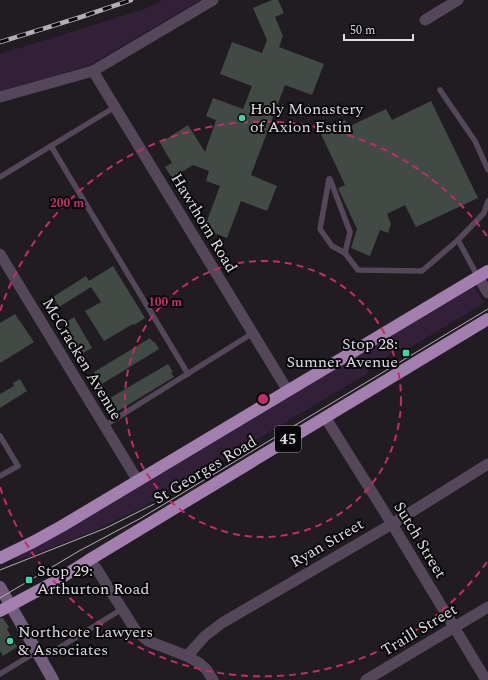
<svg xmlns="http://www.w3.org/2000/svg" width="488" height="680" viewBox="0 0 488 680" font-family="Spectral,serif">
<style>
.green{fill:#322038}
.building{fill:#424a46}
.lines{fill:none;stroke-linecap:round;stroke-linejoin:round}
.lane{stroke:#55475a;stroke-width:5.5}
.street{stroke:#55475a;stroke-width:11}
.secondary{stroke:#745d7c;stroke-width:12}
.highway{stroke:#a37faf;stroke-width:12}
.tram{stroke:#b2aeb3;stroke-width:1}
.rail-casing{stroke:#b2aeb3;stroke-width:4.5}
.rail{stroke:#080709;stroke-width:3;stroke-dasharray:9;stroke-linecap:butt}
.ring{fill:none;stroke:#c52c68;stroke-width:2;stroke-dasharray:7 5}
.poi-dot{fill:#3fd4a2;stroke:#080709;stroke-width:1.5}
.labels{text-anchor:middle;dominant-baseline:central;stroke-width:4;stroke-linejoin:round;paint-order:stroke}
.shield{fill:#080709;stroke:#9e9b9f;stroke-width:1}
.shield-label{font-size:15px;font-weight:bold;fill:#dedbdf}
.poi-label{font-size:16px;fill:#dedbdf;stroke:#080709;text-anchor:start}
.street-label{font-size:16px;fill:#dedbdf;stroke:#080709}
.centre{fill:#c52c68;stroke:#080709;stroke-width:2}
.ring-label{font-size:12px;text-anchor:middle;font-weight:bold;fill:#c52c68;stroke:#080709;stroke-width:4;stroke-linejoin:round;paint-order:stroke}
</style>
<rect width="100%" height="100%" fill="#201c21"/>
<g class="green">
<path d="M163,0h37l-112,66 -88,25v-37l145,-45z"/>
<path d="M473,285l11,18 -78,47 -3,-3 -36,22 1,4 -225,134 -49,24 -77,30 -1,-3z"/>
</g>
<g class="building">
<path d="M272,0h6l6,13 -9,4 8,19 -4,11 45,17 -12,31 -27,-10 -34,90 26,11 -10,25 -26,-10 -14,37 -23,-9 16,-43 -14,-5 3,-10 -16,-6 -21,13 -7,-11 7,-4 -12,-20 28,-18 17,27 11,-32 -10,-4 7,-18 30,11 9,-23 -32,-12 12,-32 30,11 5,-13 -14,-32z"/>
<path d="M431,101l47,97 -62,29 -11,-22 -18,9 4,10 -3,9 -8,-3 -10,26 -19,-8 6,-19 -19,-41 7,-3 -25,-53 25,-12 3,7 38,-18 6,11z"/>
<path d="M113,266l32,52 -11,7 -1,-1 -29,17 -19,-30 16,-9 -10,-15 -32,20 -6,-10 33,-21 3,5z"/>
<path d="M15,314l19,28 -34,21v-40z"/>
<path d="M74,317l18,31 -9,5 -20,-29z"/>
<path d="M150,338l3,4 1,-1 5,8 -57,35 -8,-12z"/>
<path d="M168,364l5,8 -2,1 3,4 -56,34 -8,-13z"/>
<path d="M20,379l7,12 -27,17v-14l14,-8 -1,-3z"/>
<path d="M0,618h3l6,9 -2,2 10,18 -14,9 -3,-5z"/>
</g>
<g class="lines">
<g class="lane">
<path d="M440,90l35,51 13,29"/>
<path d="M51,146l137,228"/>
<path d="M0,177l115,-70"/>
<path d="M329,179l-9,50 12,17 13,7"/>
<path d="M330,179l20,53 -5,21 13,17 64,1 36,-31 26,-27 4,-12"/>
<path d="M458,240l20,37"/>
<path d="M104,426l149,-93"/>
<path d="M0,436l18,30 -18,10"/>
<path d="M41,659l81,-50"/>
<path d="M0,674l36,-22"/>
</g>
<g class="street">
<path d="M425,20l33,-20"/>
<path d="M93,71l195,320"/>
<path d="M0,97l93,-26 120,-71"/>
<path d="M0,254l138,227"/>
<path d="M478,277l10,16"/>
<path d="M325,417l67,107 94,156"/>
<path d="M89,560l7,8 40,63 12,10 39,15 12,7 7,6 7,11"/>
<path d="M187,656l18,-20 17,-13 170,-99 96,-60"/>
<path d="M366,680l122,-73"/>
</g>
<path class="secondary" d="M0,587l53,93"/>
<g class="highway">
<path d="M0,558l33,-16 29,-16 426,-255"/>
<path d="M0,611l56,-30 33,-21 399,-241"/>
</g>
<g class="tram">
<path d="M0,570l106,-42 48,-24"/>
<path d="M0,598l79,-47 62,-33 347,-209"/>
</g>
<defs>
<path id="rail" d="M0,42l81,-25 50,-17"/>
</defs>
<use href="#rail" class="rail-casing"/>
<use href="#rail" class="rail"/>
</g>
<g class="ring">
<circle cx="263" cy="399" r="138"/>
<path d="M487 562A277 277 0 0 1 0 487M0 311A277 277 0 0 1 487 236"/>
</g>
<g class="poi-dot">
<circle cx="242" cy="118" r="4"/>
<rect x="402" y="349" width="8" height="8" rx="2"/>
<rect x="25" y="576" width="8" height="8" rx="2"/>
<circle cx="10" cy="641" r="4"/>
</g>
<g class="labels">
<rect class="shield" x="275" y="426" width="26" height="26" rx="3"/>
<g class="shield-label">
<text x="288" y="439">45</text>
</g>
<g class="poi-label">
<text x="250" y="109">Holy Monastery<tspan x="250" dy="18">of Axion Estin</tspan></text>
<text x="398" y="344" text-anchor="end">Stop 28:<tspan x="398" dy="18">Sumner Avenue</tspan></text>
<text x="37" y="571">Stop 29:<tspan x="37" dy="18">Arthurton Road</tspan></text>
<text x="18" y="632">Northcote Lawyers<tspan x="18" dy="18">&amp; Associates</tspan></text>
</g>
<g class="street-label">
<text transform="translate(204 223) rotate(59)">Hawthorn Road</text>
<text transform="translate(82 359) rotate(59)">McCracken Avenue</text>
<text transform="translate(205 470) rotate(-31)">St Georges Road</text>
<text transform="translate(420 540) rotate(59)">Sutch Street</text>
<text transform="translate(327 543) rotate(-30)">Ryan Street</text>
<text transform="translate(419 630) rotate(-31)">Traill Street</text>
</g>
</g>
<circle cx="263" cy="399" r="6" class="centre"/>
<g class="ring-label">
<text x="67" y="207">200 m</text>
<text x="165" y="306">100 m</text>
</g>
<path d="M344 34v6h69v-6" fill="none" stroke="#dedbdf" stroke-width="2"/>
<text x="350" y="34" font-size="12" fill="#dedbdf" stroke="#080709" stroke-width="3" paint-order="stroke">50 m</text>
</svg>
